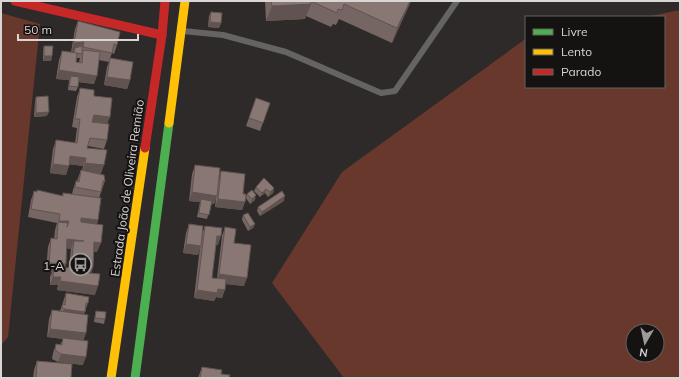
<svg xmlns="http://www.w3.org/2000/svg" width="681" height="379" viewBox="0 0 681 379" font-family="Mulish,sans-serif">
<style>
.green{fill:#68382c;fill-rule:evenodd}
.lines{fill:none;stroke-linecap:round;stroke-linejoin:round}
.lane{stroke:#656463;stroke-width:6}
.fast{stroke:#4caf50;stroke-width:9}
.slow{stroke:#ffc107;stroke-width:9}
.jam{stroke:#c62828;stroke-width:9}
.wall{fill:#766663;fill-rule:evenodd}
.shaded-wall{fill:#605350}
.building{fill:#897773;stroke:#605350}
.labels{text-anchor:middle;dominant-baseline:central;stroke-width:4;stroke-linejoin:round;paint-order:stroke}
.street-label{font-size:12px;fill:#dad6d5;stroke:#151212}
.poi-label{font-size:12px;fill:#dad6d5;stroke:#151212;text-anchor:end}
</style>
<rect width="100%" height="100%" fill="#2d2a29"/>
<g class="green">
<path d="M680,10v368h-336l-72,-95 70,-111 182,-132h2v47h138v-70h-18zM633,331h24v24h-24z"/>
<path d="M1,13l39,11 -32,313 -7,8z"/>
</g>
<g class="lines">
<path class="lane" d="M183,31l40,4 63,17 95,41 14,-2 62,-90"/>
<path class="fast" d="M135,378l34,-255"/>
<g class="slow">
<path d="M169,123l16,-122"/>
<path d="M111,378l34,-230"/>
</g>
<g class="jam">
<path d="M15,1l147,34"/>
<path d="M145,148l17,-113 3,-34"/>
</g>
</g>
<g class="wall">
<path d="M265,1h146l-19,42 -53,-24 -3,6 -3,-1 -2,3 -25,-11 -1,3 -39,2z"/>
<path d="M211,12l10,11 -2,5 -11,-1 1,-11z"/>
<path d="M78,21l39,24 -3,9 -2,-1 -2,5 20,22 -3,9 -23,-4 3,-18 2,-5 -10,-2 -5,24 -16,-2v5l-2,4 -8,-1 1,-10 -13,-1 3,-19 3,-9 11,2 1,-1h-3l4,-23zM77,58h3l-1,4h-3z"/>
<path d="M44,46l8,10 -1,5h-8v-10z"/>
<path d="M80,88l14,8 16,21 -3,6v17l-3,9 -16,-3 -1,2 14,26 -12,-2 16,9 -6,17 -1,22 -1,4v28l-3,-1 -1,16 -2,6 4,22 -38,-5 1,-5h-8v-8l2,-5 -6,-1 2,-24 3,-9 3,1 1,-9 2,-7 -29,-6 3,-17 3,-9 28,5 1,-3 9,1 1,-4 3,-9h1l4,-11h1l1,-4 -14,-2 -3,11 -16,-2 3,-24 3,-9 19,3 2,-15 -5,-1 5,-30zM67,248l4,1 -2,18h-1l-1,1h-2z"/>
<path d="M36,97l11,19 -13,1 1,-15z"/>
<path d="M256,98l14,5 -10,28 -14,-5z"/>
<path d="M195,165l24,14 2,-8 25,26 1,-3 8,6 -5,4 -4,-6 -4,12 -27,-3 1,-11 -2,8h-3l-4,15 -10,-2 3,-15 -11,-1 3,-27z"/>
<path d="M256,187l18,1 -1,5 -5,4 -3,-4 -5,4 -6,-6z"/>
<path d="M284,201l-24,15 -3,-5 1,-4z"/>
<path d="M243,215l12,9 -2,4 -5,3 -6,-11z"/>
<path d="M189,224l13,10 3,-8 13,19h-2l-4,33h5l5,-42 3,-9 9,16 10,43 -18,-2 -4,14 -6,-1 -2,4 -20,-3 6,-51 -2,8 -15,-2 3,-20z"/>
<path d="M66,293l22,10 -4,11 2,19 -3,8v24l-25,-3 -6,-3 1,-6 3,-9 4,1 3,-6 -16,-2 2,-18 3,-9 8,1z"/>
<path d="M96,311l9,8 -1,5 -10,-2 1,-7z"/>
<path d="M37,361l34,17h-38l1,-8z"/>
<path d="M202,367l19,7 8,4h-31z"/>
</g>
<g class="shaded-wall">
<path d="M410,1h1l-19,42 5,-15z"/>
<path d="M311,4l-6,15 -39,2 6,-15z"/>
<path d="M210,22l11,1 -2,5 -11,-1z"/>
<path d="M84,42l-3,8 -6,-2 -1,4h-3l3,-9z"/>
<path d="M44,56h8l-1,5h-8z"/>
<path d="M59,70l38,6 -3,8 -24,-3 1,-5 -2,4 -13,-1z"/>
<path d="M107,77l23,3 -3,9 -23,-4z"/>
<path d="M49,112l-2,4 -13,1 2,-4z"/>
<path d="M94,115l16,2 -3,8 -17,-2z"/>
<path d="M70,156l16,2 -3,8 -16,-2z"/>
<path d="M85,163l19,2 -3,9 -19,-3z"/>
<path d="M53,164l16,2 -3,9 -16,-2z"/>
<path d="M274,188l-1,5 -5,4 2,-5z"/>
<path d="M266,189l-1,4 -5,4 2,-4z"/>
<path d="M192,192l25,4 -3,8 -13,-2v-3l-1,3 -11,-1z"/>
<path d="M256,195l-1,5 -5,4 2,-5z"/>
<path d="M285,196l-1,5 -24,15 2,-4z"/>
<path d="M218,199l27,3 -3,8 -27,-3z"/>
<path d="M81,218l17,2 -3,9 -17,-2z"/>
<path d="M59,221h10l-3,9 -8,-6z"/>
<path d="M255,224l-2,4 -5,3 2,-4z"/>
<path d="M217,236h4l-3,9h-4z"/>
<path d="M67,239l17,2h-10l-3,8 -7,-1z"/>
<path d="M94,242l7,1 -4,9 -6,-1z"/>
<path d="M186,244l15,2 -3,9 -15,-2z"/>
<path d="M49,263l17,1 -3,9 -1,-5 -2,5 -6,-4 -2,3 -6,-1z"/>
<path d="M71,265l22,2 -3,9 -22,-3z"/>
<path d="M219,274l28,4 -3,8 -28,-3z"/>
<path d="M53,277h8l-3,8h-8z"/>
<path d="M60,281l38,5 -3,9 -38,-5z"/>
<path d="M218,289l7,1 -3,8 -6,-1 -2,4 -20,-3 3,-8z"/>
<path d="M64,309l21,3 -4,8 -20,-2z"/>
<path d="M50,329l36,4 -3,8 -36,-4z"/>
<path d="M61,354l25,3 -3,8 -25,-3z"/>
</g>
<g class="building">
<path d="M271,1h39l1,3 -39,2z"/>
<path d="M311,1h99l-13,27 -53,-24 -2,6 -4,-1 -1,4z"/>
<path d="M211,12l11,1 -1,10 -11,-1z"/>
<path d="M78,21l42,11 -3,13 -3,-1 -2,9 -29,-6 1,-5 -10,1z"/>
<path d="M44,46h9l-1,10h-8z"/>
<path d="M82,46v8l-8,-1 1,-5z"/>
<path d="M83,50l17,2 -3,24 -38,-6 3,-19 15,2 -1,9 6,1z"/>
<path d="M110,58l23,4 -3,18 -23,-3z"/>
<path d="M71,76l8,1 -1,10 -9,-1z"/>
<path d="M80,88l14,2v6l18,2 -2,19 -16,-2 -2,7 17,2 -2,16 -17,-2 -3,10 20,2 -3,15 -19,-2 1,-5 -16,-2 -1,10 -16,-2 3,-24 21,3 3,-24h-5z"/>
<path d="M48,96l1,16 -13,1v-16z"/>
<path d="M256,98l14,5 -7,20 -14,-5z"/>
<path d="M195,165l25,3 -3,28 -25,-4z"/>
<path d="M81,170l23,5 1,6h-2l-2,11 -26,-5 1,-6 3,1z"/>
<path d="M221,171l24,3 -2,20h3l-1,8 -27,-3z"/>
<path d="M264,178l10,10 -4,4 -4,-3 -4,4 -6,-6z"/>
<path d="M37,190l26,6v-3l38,5 -3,22 -17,-2v4l22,3 -2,18 -7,-1 -1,25 -22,-2 3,-24h10l-17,-2 -1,25 -17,-1 2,-25 6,1 1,-17 10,1 -1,4 2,-6h-10l1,-7 -29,-5 3,-18 3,1z"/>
<path d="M252,190l4,5 -4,4 -5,-5z"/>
<path d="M282,191l3,5 -23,16 -4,-5z"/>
<path d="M201,199l11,2 -3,14 -10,-2z"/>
<path d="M248,213l7,11 -5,3 -7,-12z"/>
<path d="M189,224l14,2 -2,20 -15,-2z"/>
<path d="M205,226l17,2 -1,8h-4l-5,42 14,1 -1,11 -7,-1 -1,4 -20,-3z"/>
<path d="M225,227l11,2 -2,14 17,2 -4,33 -28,-4z"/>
<path d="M68,267l21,2v4l11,1 -2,12 -38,-5 1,-4h-8l1,-8 7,2 1,-3h6z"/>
<path d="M66,293l23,4 -1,6h-2l-1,9 -21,-3 -2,-2 1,-3 2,1z"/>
<path d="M52,310l36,5 -2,18 -36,-4z"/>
<path d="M96,311l10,1 -1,7 -10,-1z"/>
<path d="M63,338l25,3 -2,16 -25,-3 -6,-4 1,-6 6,1z"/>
<path d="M37,361l35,3 -1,14h-35z"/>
<path d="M202,367l20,3 -1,4 9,1 -1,3h-29z"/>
</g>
<defs>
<symbol id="bus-ring" viewBox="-11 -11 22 22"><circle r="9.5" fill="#151212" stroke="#9d9a99" stroke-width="1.5"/><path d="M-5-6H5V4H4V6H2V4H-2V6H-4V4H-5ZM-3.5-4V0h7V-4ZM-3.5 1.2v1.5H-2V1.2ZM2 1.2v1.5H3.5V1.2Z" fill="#9d9a99"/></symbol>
</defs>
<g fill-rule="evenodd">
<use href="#bus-ring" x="68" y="252" width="25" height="25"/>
</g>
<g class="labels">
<g class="street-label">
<text transform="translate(127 188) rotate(-82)">Estrada João de Oliveira Remião</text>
</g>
<g class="poi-label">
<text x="64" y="265">1-A</text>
</g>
</g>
<rect width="681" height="379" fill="none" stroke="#dad6d5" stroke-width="4"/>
<rect x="525" y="16" width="140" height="72" fill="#151212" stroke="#646060"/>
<rect x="533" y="29" width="20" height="6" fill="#4caf50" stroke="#646060"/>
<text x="561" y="36" font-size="12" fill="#dad6d5">Livre</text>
<rect x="533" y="49" width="20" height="6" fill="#ffc107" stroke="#646060"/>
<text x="561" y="56" font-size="12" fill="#dad6d5">Lento</text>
<rect x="533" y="69" width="20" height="6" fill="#c62828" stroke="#646060"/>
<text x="561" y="76" font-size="12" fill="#dad6d5">Parado</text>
<g transform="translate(645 343) rotate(189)"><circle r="19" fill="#151212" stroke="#646060"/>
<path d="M0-3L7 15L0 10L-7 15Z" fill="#9d9a99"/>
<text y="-6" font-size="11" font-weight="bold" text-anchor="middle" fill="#dad6d5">N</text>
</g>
<path d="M18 34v6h120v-6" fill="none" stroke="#dad6d5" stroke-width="2"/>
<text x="24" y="34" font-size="12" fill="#dad6d5" stroke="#151212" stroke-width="3" paint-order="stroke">50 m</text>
</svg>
